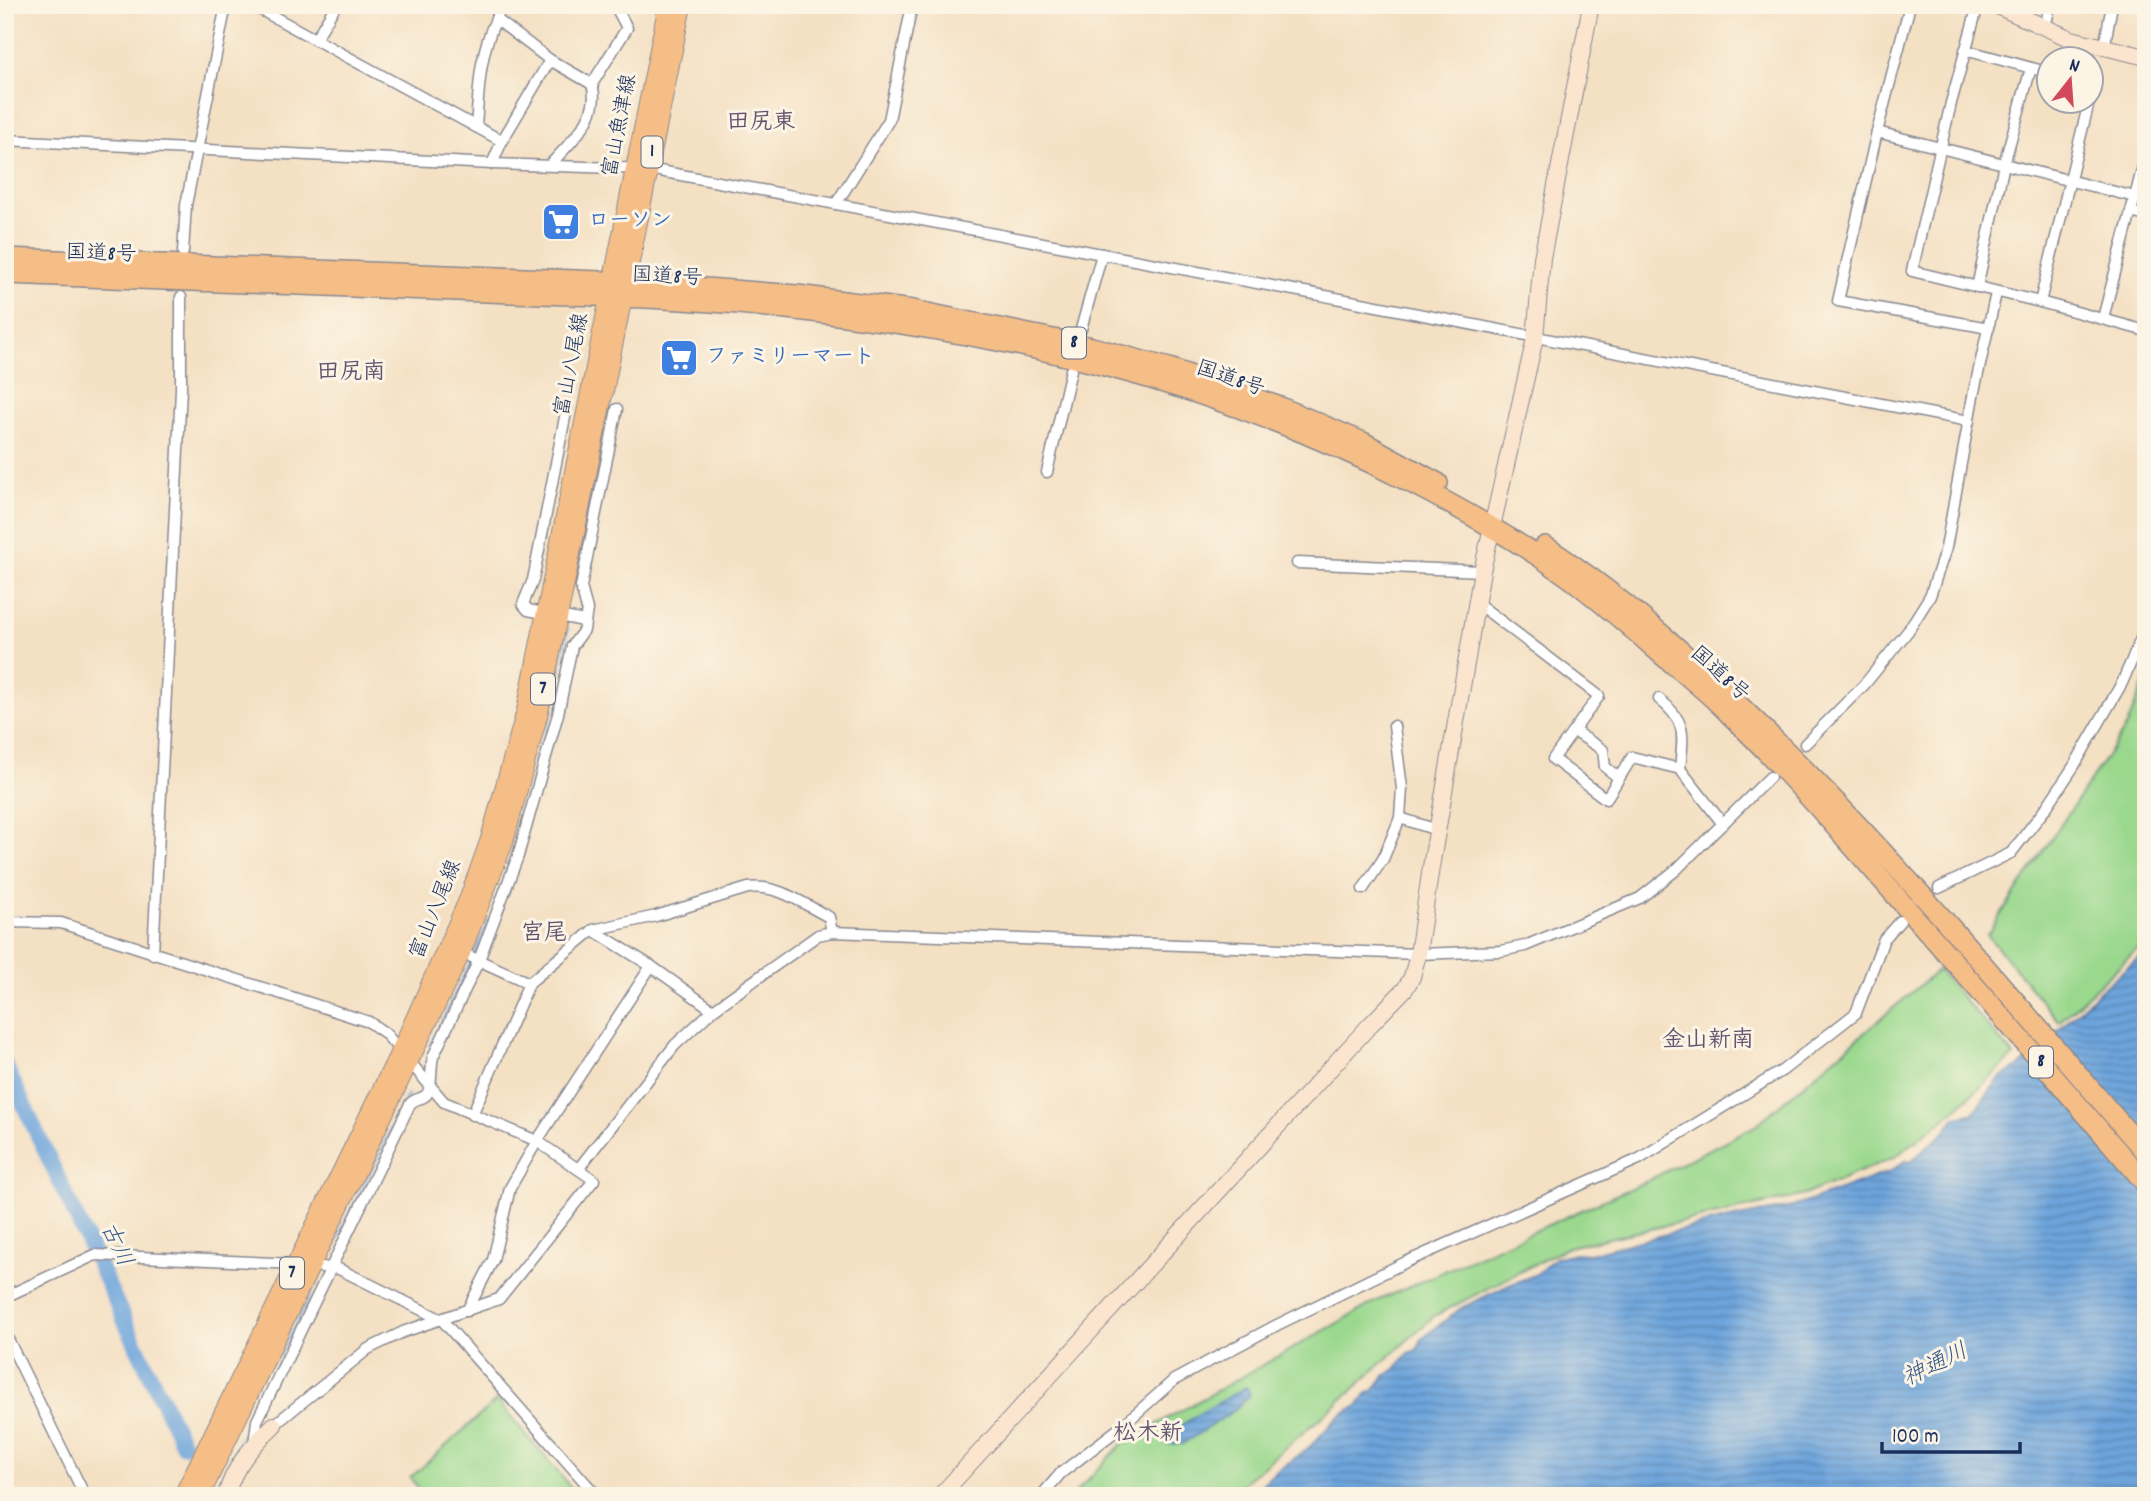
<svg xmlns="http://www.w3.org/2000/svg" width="2151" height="1501" viewBox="0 0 2151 1501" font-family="Dekko,'Klee One',sans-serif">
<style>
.green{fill:#9ad88d;stroke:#5a8476;stroke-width:2}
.water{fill:url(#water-rules);stroke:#446a9c;stroke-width:2}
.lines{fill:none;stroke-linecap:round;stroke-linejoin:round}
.stream{stroke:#6da4db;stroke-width:2.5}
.river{stroke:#6da4db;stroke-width:16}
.street-casing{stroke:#888890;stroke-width:13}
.secondary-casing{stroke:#888890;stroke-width:18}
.primary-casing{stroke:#888890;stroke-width:20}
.highway-casing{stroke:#888890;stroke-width:22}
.street{stroke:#fff;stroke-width:10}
.secondary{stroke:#fbe5cf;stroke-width:16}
.primary{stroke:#f6be87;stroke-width:18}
.highway{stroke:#f6be87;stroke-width:19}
.labels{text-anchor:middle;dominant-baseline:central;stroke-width:6;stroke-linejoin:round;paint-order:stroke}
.shield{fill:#fcf5e5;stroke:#5e6a86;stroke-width:2}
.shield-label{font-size:19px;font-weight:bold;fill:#1b2f5e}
.street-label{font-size:21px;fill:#1b2f5e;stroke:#fcf5e5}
.shop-label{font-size:21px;font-weight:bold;fill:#366cbe;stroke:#fcf5e5;text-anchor:start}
.neighbourhood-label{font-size:23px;font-weight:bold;fill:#645470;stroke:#fcf5e5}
.water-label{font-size:23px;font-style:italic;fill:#38588a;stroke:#fcf5e5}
</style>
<defs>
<pattern id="water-rules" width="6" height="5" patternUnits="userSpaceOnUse" patternTransform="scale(1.75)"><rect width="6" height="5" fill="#6da4db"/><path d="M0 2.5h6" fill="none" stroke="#5986b5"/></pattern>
</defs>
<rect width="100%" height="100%" fill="#fcf5e5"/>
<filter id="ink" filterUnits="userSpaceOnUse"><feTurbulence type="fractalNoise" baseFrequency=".0143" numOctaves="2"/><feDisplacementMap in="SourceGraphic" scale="14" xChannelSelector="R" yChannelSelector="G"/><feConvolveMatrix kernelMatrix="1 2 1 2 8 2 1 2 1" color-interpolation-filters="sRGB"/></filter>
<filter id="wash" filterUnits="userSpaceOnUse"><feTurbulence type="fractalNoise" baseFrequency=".00686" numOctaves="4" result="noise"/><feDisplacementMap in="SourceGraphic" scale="28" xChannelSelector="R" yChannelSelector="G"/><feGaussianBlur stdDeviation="1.57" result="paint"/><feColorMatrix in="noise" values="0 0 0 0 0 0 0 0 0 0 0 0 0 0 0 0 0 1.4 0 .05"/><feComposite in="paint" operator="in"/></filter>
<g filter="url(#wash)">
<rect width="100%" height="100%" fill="#f4e0c3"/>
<g class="green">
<path d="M2146,677v264l-87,81 -72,-87 140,-209z"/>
<path d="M1938,970l76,86 -66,60 -53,41 -91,38 -236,52 -134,69 -96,87 -110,93h-156l50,-52 255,-143 270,-120 108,-55z"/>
<path d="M497,1400l81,96h-154l-14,-18z"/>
</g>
<g class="water">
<path d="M2146,952v544h-895c15,-19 32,-29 51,-43 19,-13 32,-40 55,-46l9,-13 8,-4 9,-13 10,-6 16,-18 8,-3 5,-11 39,-31 46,-22 30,-12 18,-16 20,-5 14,1 128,-33 76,-14 96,-35 16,-11 5,1 35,-30 11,-15 16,-3 27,-35 24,-15 76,-73z"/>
<path d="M1246,1387l4,7 -1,3 -20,17 -47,30h-13l-4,-2c4,-16 22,-17 32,-27z"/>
</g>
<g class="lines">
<g class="stream">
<path d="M538,765c13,-45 21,-91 30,-137"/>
<path d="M506,872l9,-23"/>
<path d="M475,954l13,-33"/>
<path d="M430,1046l42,-86"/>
<path d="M325,1264l83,-169"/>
<path d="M213,1496l106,-220"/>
</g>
<path class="river" d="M5,1065l178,380"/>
</g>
</g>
<g filter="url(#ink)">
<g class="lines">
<defs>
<g id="street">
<path d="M252,5l250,136"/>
<path d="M1910,5l-33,127 -39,169 151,27"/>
<path d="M1978,5l-27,98 -39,168 128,31 106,29"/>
<path d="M2045,28l5,-23"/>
<path d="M315,40l21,-35"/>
<path d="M2104,48l8,-43"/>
<path d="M1965,50l85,23"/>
<path d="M550,60l42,24"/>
<path d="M2092,84v5"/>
<path d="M476,127c3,-39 3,-72 20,-108"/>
<path d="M1877,132l258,65"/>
<path d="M5,140l487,24 157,5 666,125 654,127"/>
<path d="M492,164l10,-23 48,-81 -54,-41 6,-14"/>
<path d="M551,164c19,-22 51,-48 41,-80l35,-56 -12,-23"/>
<path d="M836,204l53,-84 23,-115"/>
<path d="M2131,212l15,4"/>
<path d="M183,252l3,-47 40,-200"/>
<path d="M1977,287l27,-123 27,-96"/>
<path d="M2040,302l49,-200"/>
<path d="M2103,318l43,-163"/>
<path d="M1081,329l21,-75"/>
<path d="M567,407l-34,173 -10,24 5,6 56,11"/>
<path d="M1047,472l24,-102"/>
<path d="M1297,563l185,8"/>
<path d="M1477,603l122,93 -46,63 53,40 26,-42 48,12 43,55"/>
<path d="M1659,699c29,23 24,37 21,70"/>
<path d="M1394,726l8,62 -2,30 37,12"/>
<path d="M1574,731l29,19 2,17 14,11"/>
<path d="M1805,744l59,-59 44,-54 22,-35 16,-48 27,-152 23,-103"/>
<path d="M1939,888l72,-35 35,-45 28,-42 48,-83 24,-56"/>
<path d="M1363,889l20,-30 17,-41"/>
<path d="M5,922l56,1 308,99 16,11 59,69 93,39 57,39 -95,119 -96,33 -35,17 -94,76"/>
<path d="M593,930l58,36 62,44"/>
<path d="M458,951l71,32 64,-53 63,-14 92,-28c30,-4 55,16 81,29l3,15"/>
<path d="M153,954l28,-565v-92"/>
<path d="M472,1115l57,-132"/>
<path d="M579,1168l96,-123 38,-35 105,-75 14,-3 586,22 83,-3 24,-5 115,-48 36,-28 94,-93"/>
<path d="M5,1297l90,-42 201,9 43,5 103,51 155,176"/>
<path d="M467,1311l26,-51 17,-72 27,-47 114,-175"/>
<path d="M5,1333l80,163"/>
<path d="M254,1444l3,-23 153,-317c5,-6 9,-4 15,-8 8,-6 5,-28 8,-39l46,-97 39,-104 40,-142 14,-68 12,-16 3,-21 -6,-22 36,-178"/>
<path d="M1041,1496l20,-23 60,-46 53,-47 103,-55 129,-63 233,-103 144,-89 73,-57 28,-74 16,-18"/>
</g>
<g id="secondary">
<path d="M1995,5l76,34 75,18"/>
<path d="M226,1496c7,-29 27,-51 48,-71"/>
<path d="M940,1496l430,-471 35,-36 7,-12 6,-23 13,-87 51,-296 53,-233 7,-80 49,-253"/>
</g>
<g id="primary">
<path d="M183,1496l218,-446 68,-152 21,-59 36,-128 142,-706"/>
<path d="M200,1496l261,-543 43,-111 35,-130 143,-707"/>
</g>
<g id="highway">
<path d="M5,258l621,24 171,13 116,15 179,37 77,21 114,40 80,34 75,41"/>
<path d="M5,274c161,7 321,12 481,18 91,4 182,5 272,14 231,23 443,69 651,176 58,30 117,63 169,102 29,23 57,47 85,72 22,18 45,36 65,57 62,60 118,126 175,191 82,92 162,186 243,280"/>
<path d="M1545,546c89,58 166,130 241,205 127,127 242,266 360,402"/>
</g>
</defs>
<use href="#street" class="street-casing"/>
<use href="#secondary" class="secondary-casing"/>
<use href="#primary" class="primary-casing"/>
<use href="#highway" class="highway-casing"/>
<use href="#street" class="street"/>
<use href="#secondary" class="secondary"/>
<use href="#primary" class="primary"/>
<use href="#highway" class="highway"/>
</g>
</g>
<defs>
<symbol id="supermarket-square" viewBox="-11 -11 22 22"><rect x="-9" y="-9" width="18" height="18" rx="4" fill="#3f7fe0" stroke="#fcf5e5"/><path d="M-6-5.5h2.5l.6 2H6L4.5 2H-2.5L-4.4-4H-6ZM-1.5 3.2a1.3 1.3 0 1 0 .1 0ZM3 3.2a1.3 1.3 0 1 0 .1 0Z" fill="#fff"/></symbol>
</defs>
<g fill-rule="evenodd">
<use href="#supermarket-square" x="539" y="200" width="44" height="44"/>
<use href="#supermarket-square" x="657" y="336" width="44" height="44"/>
</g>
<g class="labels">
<g class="shield">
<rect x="641.5" y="136.5" width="21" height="31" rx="5"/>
<rect x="1062" y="327.5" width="24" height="31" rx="5"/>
<rect x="531" y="673.5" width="24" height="31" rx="5"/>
<rect x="2029" y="1046.5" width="24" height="31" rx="5"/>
<rect x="280" y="1257.5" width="24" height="31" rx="5"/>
</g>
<g class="shield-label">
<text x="652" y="152">1</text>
<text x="1074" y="343">8</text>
<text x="543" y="689">7</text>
<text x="2041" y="1062">8</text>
<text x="292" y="1273">7</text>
</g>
<g class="street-label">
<text transform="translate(621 126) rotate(-79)">富山魚津線</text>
<text transform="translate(101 255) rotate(2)">国道8号</text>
<text transform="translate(667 278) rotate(3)">国道8号</text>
<text transform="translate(573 365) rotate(-79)">富山八尾線</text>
<text transform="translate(1230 380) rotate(19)">国道8号</text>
<text transform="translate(1719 675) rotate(42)">国道8号</text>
<text transform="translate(437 910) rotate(-68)">富山八尾線</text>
</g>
<g class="shop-label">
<text x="588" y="222">ローソン</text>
<text x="706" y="358">ファミリーマート</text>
</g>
<g class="neighbourhood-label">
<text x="761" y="123">田尻東</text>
<text x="351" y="373">田尻南</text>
<text x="544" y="934">宮尾</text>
<text x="1708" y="1041">金山新南</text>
<text x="1148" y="1434">松木新</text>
</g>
<g class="water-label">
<text transform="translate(115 1245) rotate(65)">古川</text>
<text transform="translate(1936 1366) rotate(-26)">神通川</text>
</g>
</g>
<rect width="2151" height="1501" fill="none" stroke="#fcf5e5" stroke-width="28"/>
<g transform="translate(2070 80) rotate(17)"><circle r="33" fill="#fcf5e5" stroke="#a2a6af" stroke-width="2"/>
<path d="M0-5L12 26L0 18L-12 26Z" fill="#d1495b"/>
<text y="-10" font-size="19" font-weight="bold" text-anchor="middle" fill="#1b2f5e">N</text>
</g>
<path d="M1882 1442v10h138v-10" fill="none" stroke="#1b2f5e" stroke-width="3.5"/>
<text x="1892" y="1442" font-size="21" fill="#1b2f5e" stroke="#fcf5e5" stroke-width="5" paint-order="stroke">100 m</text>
</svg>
